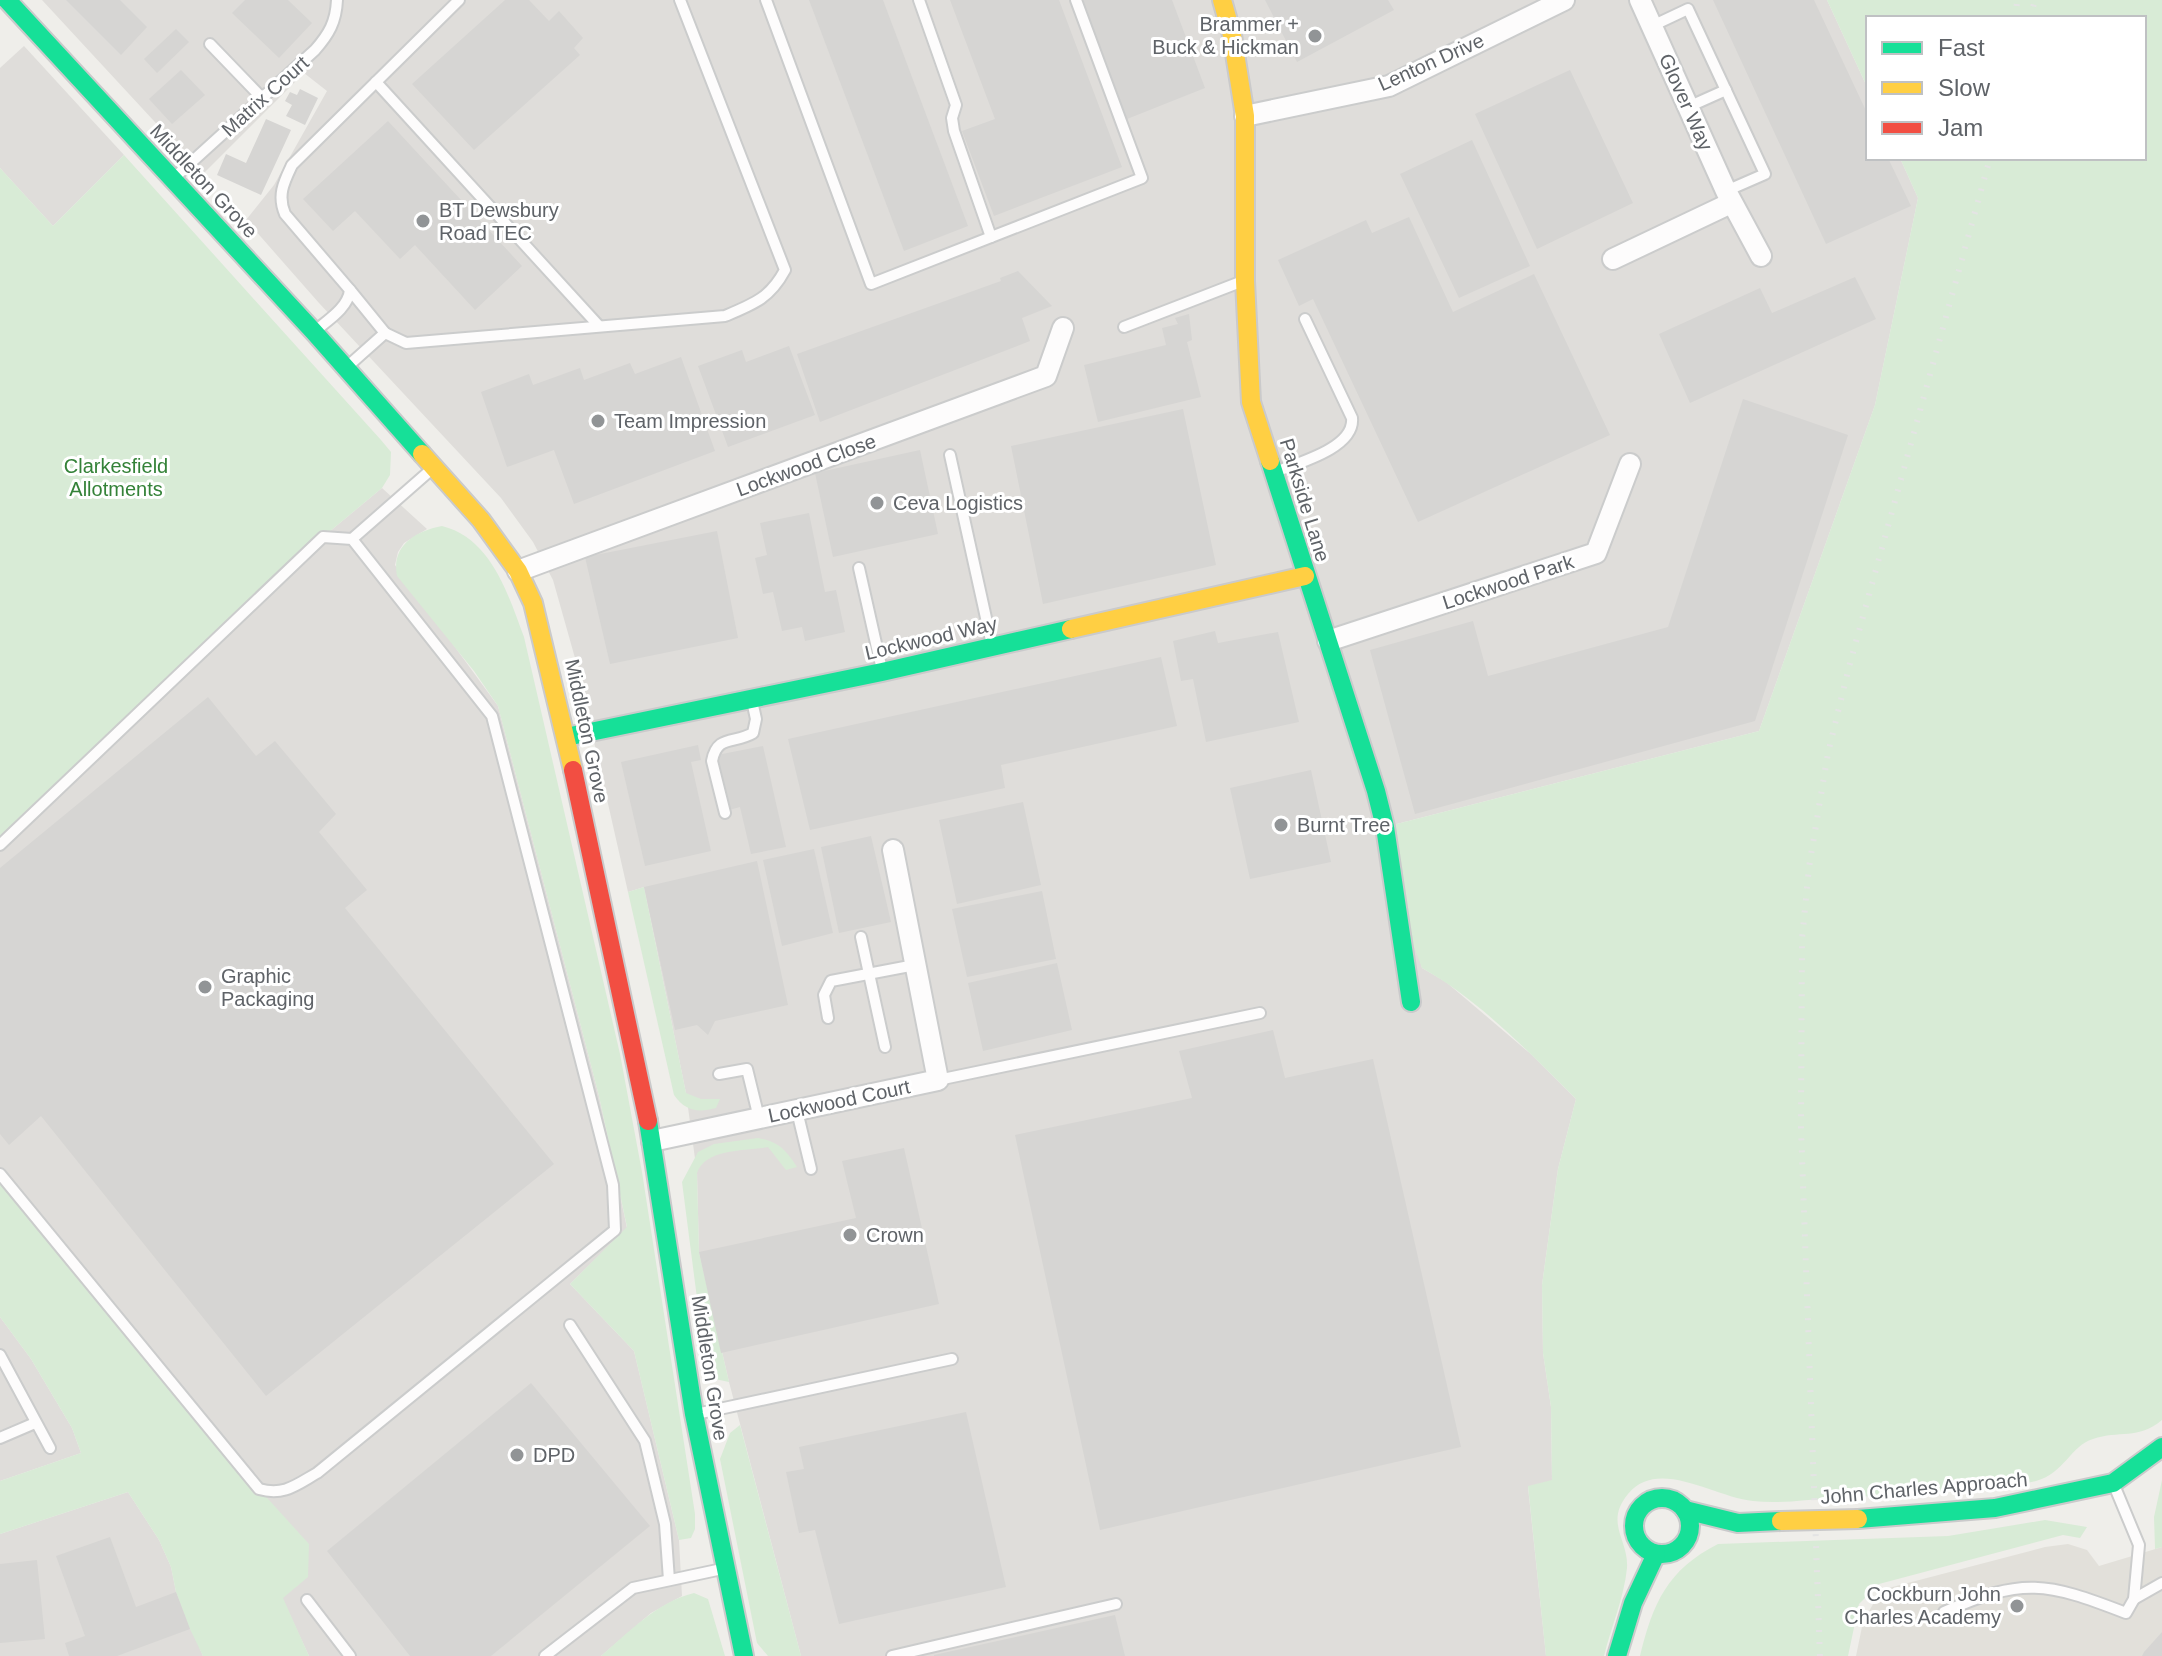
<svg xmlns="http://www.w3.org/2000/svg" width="2162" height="1656" viewBox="0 0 2162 1656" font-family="Arial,sans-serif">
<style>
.industrial{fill:#dfddda}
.education{fill:#e2e0da}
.green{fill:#d8ebd6}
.building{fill:#d6d5d3}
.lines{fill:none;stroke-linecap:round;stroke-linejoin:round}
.lane-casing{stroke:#cbcccc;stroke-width:14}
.street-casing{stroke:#cbcccc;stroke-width:24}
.fast-casing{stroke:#cacacb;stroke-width:22}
.slow-casing{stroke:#cacacb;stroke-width:22}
.jam-casing{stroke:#cacacb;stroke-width:22}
.lane{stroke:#fdfcfc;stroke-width:10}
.street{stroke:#fdfcfc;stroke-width:20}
.fast{stroke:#16e098;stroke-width:18}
.slow{stroke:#ffcf43;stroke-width:18}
.jam{stroke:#f24e42;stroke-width:18}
.rail{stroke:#e4e4e4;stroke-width:6;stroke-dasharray:2 10;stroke-linecap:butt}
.slow-bridge-casing{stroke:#cacacb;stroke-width:22;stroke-linecap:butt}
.slow-bridge{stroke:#ffcf43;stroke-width:18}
.poi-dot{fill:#919496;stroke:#fff;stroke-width:3}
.labels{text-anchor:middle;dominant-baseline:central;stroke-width:6;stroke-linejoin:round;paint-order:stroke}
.poi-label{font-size:20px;fill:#5f6368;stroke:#fff;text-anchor:start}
.street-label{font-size:20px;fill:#5f6368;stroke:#fff}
.park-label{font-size:20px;fill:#348238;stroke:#fff}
</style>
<rect width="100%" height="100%" fill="#efeeea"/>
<g class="industrial">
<path d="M42,0h1785l41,89v69h32l18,40 -43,207 -116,326 -374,96 37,141 24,14 86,73 44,44 -18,70 -16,116 1,68 8,54 1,74 -24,6 18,169h-745l-72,-274 -30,-130 -2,-79 -11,-80 -42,-206 -16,5 -53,-234 -22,-78 -20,-38 -32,-44 -182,-195 -73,-83 28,-35 53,-94 -23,-18 -101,101z"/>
<path d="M24,46l100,109 -71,71 -53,-58v-100z"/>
<path d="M382,488l45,41 -23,14 -6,9 -3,13 103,141 101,390 28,132 -57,56 64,67 45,189 3,56 -31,17 -50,43h-292l-27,-58 -23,-109 -259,-315v-329l323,-308z"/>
<path d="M0,1317l31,42 41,69 9,25 -81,28z"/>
<path d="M128,1492l31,48 12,27 5,25 27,64h-203v-122z"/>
</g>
<path class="education" d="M2068,1544l19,6 12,16 63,-19v109h-306l7,-34 18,-32 164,-43z"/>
<g class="green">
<path d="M1827,0h335v1420c-24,20 -43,10 -69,19 -23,7 -28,34 -57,42 -17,4 -36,4 -54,7 -50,5 -100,8 -151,10 -25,2 -53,6 -78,3 -39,-4 -95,-44 -125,-7 -24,29 1,46 -1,74 -3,30 -16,59 -23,88h-58l-18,-170 24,-6 -1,-73 -8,-54 -1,-68 16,-116 18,-70c-46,-46 -98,-100 -154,-131l-24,-63 -13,-78 374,-96 116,-326 43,-207 -18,-40h244v-140h-276v71z"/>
<path d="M124,155l257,285 10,12 -1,23 -8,13 -59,49 -323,308v-677l53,58z"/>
<path d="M442,526c49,12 66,68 82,111l96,417 22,118 53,342v15l-4,9 -12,2 -45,-189 -64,-67 57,-57 -28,-131 -101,-390 -24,-35 -77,-95c-6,-30 18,-45 45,-50z"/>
<path d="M644,887l42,206 15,6h19l-4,9c-18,5 -31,3 -42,-13l-46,-203z"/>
<path d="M758,1138c21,4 28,12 39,29l-11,3 -18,-23c-22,4 -63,1 -71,26l2,79 30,130 -14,-3 -9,-11 -24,-186 16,-30 16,-8z"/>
<path d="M0,1174l259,315 50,55 -1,33 -25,21 26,58h-106l-13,-27 -14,-37 -5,-25 -12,-27 -31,-48 -128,42v-53l81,-28 -9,-25 -41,-69 -31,-42z"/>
<path d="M740,1425l61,231h-33l-11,-13 -37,-184 10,-26z"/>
<path d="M2162,1480v67l-7,2 -1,-32z"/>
<path d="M2045,1520l42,7 -7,11 -17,-3 -184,49 -20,20 -11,52h-208c13,-53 27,-86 78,-112l230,-8z"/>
<path d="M694,1593l14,6 17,57h-124c28,-24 56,-54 93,-63z"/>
</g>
<g class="building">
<path d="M66,0h54l27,27 -26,28z"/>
<path d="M245,0h43l24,23 -33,35 -47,-45z"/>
<path d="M505,0h24l20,21 10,-10 24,27 -9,10 6,7 -106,95 -62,-66z"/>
<path d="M809,0h74l85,226 -64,25z"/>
<path d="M950,0h109l63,167 -128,49 -32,-85 33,-12z"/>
<path d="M1083,0h89l33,88 -78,31z"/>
<path d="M1265,0h123l6,10 -97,52z"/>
<path d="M1713,0h101l54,115v43h20l23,48 -85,38z"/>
<path d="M176,29l13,13 -32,31 -13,-14z"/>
<path d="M181,70l24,25 -33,29 -23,-25z"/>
<path d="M1570,70l63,133 -96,46 -62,-135z"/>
<path d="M300,89l18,9 -13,27 -19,-9 6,-11 -7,-4 5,-9 7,3z"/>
<path d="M266,119l25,11 -30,65 -44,-20 9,-21 20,9z"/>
<path d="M388,121l134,145 -47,44 -60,-65 -15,14 -45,-48 -22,20 -30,-32z"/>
<path d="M1472,140l58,126 -71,32 -59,-124z"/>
<path d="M1409,217l44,95 81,-38 76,161 -192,87 -105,-223 -14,7 -21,-46 88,-40 6,13z"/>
<path d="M1018,271l34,35 -30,12 8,23 -210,81 -23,-68 204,-73 -1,-3z"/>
<path d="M1855,277l21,42 -186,84 -31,-69 101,-46 12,25z"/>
<path d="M1189,314l3,26 -5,2 14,55 -103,25 -14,-57 82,-20 -4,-17 16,-4 -3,-6z"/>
<path d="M789,346l26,69 -87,32 -30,-81 44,-16 4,12z"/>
<path d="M681,357l34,94 -141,53 -20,-54 -47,17 -26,-75 48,-18 4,11 47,-17 4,12 46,-17 5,11z"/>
<path d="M1743,399l105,36 -93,286 -340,93 -45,-164 103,-29 15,55 180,-49z"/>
<path d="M1183,409l33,156 -173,39 -32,-158z"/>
<path d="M920,450l18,84 -105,23 -18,-84z"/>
<path d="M809,513l16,79 11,-2 9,42 -40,9 -3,-14 -20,4 -9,-39 -10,2 -8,-36 12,-3 -7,-32z"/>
<path d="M717,531l21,107 -128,26 -25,-107z"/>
<path d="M1215,631l3,12 60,-11 21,90 -93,20 -13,-63 -12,2 -8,-40z"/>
<path d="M1161,657l16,69 -176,39 4,23 -195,42 -22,-91z"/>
<path d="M208,697l48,59 19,-15 61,73 -17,18 48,58 -22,18 209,256 -288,232 -225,-280 -32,29 -9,-11v-266z"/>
<path d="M698,745l3,15 -10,2 20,89 -66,15 -24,-104z"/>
<path d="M763,746l23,101 -35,7 -11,-47 -11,3 -12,-55z"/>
<path d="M1311,770l20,92 -81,17 -20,-91z"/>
<path d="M1023,802l18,83 -84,19 -18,-84z"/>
<path d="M871,836l20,86 -52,11 -18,-86z"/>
<path d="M814,849l19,84 -51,13 -19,-86z"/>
<path d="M757,861l31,144 -73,16 -7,14 -11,-10 -22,5 -31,-143z"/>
<path d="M1042,891l14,68 -89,18 -15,-68z"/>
<path d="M1057,963l15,67 -89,21 -15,-68z"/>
<path d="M1273,1030l12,48 88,-19 88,388 -361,83 -85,-395 177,-37 -13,-47z"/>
<path d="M904,1148l35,156 -218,49 -22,-101 157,-34 -14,-57z"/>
<path d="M531,1383l119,143 -159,130h-81l-83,-105z"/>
<path d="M966,1412l40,175 -167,37 -24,-94 -16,3 -13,-61 18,-3 -5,-22z"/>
<path d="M110,1537l26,70 40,-15 14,37 -73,27h-48l-4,-13 20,-7 -29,-80z"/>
<path d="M37,1560l8,79 -45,4v-79z"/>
<path d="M1115,1615l10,41h-191v-1z"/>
<path d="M2162,1632v24h-20l2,-4z"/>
</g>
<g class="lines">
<defs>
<g id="lane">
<path d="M766,0l105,284 271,-106 -66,-178"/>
<path d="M919,0l37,105 -4,13 2,13 37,106"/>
<path d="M1652,26l36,-17 77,165 -39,17"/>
<path d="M210,44l52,54"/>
<path d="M376,82l223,244"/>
<path d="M1688,107l38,-17"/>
<path d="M174,178l141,-128c14,-16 21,-28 22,-50"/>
<path d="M350,290l35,43"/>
<path d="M1124,327l119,-46"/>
<path d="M315,331c13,-11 33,-23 35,-41l-65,-76c-8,-19 -1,-32 7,-49l167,-165"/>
<path d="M348,366l37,-33 21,10 319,-27c29,-12 45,-18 60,-46l-105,-270"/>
<path d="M950,455l42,190"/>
<path d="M1275,472c23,-9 80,-24 77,-54l-47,-99"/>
<path d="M352,539l81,-71"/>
<path d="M859,568l23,102"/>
<path d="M725,813l-13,-52c5,-27 23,-17 41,-28l3,-14 -4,-18"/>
<path d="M0,845l323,-308 29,2 140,177 121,469 2,45 -298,243c-21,12 -33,23 -58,16l-259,-315"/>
<path d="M861,937l24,110"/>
<path d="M828,1018l-4,-23 7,-14 84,-16"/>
<path d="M719,1074l28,-5 12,49"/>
<path d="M938,1080l322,-67"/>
<path d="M797,1111l14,58"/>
<path d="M570,1325l75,116 20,83 4,56"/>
<path d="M0,1355l50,93"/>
<path d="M696,1414l256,-55"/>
<path d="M0,1438l35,-15"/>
<path d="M2134,1599l28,-16"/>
<path d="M307,1600l43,56"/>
<path d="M1944,1612c79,-35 102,-30 182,1l8,-14 5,-54 -25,-60"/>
<path d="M545,1656l88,-68 89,-19"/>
<path d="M892,1656l224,-52"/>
</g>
<g id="street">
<path d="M1640,0l86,191 35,65"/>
<path d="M1245,116l144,-30 175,-86"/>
<path d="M1613,259l118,-56"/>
<path d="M518,571l528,-195 17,-48"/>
<path d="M1328,641l268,-88 34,-89"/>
<path d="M652,1141l286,-61 -45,-230"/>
</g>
<g id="fast">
<path d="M7,0l307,332 108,122"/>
<path d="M1270,461l106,330 9,36 26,175"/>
<path d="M566,737l316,-65 189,-43"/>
<path d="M648,1121l46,293 50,242"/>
<circle cx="1662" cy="1526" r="28"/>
<path d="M1685,1510l53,13 43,-2"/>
<path d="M1858,1519l137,-11 118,-25 49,-36"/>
<path d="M1617,1656l16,-53 23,-49"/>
</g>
<g id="slow">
<path d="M1222,0l10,35 13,81v165l6,121 19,59"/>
<path d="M422,454l59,66 37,51 15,32 40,167"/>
<path d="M1071,629l234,-53"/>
</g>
<path id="jam" d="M573,770l75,351"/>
</defs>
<use href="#lane" class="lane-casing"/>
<use href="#street" class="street-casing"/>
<use href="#fast" class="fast-casing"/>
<use href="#slow" class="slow-casing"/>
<use href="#jam" class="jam-casing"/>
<use href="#lane" class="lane"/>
<use href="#street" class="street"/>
<use href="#fast" class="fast"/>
<use href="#slow" class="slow"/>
<use href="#jam" class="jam"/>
<g class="rail">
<path d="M2016,18l1,-18"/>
<path d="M2030,18l5,-18"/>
<path d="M1820,1656l-19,-528 1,-189 7,-72 19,-114 21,-86 141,-509"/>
</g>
<defs>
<path id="slow-bridge" d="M1781,1521l77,-2"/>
</defs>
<use href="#slow-bridge" class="slow-bridge-casing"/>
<use href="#slow-bridge" class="slow-bridge"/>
</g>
<g class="poi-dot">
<circle cx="1315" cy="36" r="8"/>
<circle cx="423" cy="221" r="8"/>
<circle cx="598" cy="421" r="8"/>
<circle cx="877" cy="503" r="8"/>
<circle cx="1281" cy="825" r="8"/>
<circle cx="205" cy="987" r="8"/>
<circle cx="850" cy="1235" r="8"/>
<circle cx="517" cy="1455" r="8"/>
<circle cx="2017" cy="1606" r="8"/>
</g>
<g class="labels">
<g class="poi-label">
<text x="1299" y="24" text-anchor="end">Brammer +<tspan x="1299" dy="23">Buck &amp; Hickman</tspan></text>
<text x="439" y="210">BT Dewsbury<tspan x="439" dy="23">Road TEC</tspan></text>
<text x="614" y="421">Team Impression</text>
<text x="893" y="503">Ceva Logistics</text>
<text x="1297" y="825">Burnt Tree</text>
<text x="221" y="976">Graphic<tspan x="221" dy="23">Packaging</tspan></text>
<text x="866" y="1235">Crown</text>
<text x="533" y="1455">DPD</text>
<text x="2001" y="1594" text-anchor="end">Cockburn John<tspan x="2001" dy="23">Charles Academy</tspan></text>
</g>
<g class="street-label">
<text transform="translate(1431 62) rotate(-24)">Lenton Drive</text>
<text transform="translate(265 96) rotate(-42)">Matrix Court</text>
<text transform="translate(1686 102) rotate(66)">Glover Way</text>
<text transform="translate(204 181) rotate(47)">Middleton Grove</text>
<text transform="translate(806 465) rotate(-20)">Lockwood Close</text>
<text transform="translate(1305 500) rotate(73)">Parkside Lane</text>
<text transform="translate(1508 582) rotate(-18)">Lockwood Park</text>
<text transform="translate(931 638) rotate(-13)">Lockwood Way</text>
<text transform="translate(587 731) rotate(78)">Middleton Grove</text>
<text transform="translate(839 1101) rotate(-12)">Lockwood Court</text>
<text transform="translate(710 1368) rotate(81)">Middleton Grove</text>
<text transform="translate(1924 1488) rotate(-5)">John Charles Approach</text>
</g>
<g class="park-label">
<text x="116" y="466">Clarkesfield<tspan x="116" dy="23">Allotments</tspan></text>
</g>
</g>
<rect x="1866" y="16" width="280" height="144" fill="#ffffff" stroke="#bfc1c3" stroke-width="2"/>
<rect x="1882" y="42" width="40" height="12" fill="#16e098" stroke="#bfc1c3" stroke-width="2"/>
<text x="1938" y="56" font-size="24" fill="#5f6368">Fast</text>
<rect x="1882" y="82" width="40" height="12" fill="#ffcf43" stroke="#bfc1c3" stroke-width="2"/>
<text x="1938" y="96" font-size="24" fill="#5f6368">Slow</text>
<rect x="1882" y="122" width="40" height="12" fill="#f24e42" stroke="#bfc1c3" stroke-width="2"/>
<text x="1938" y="136" font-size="24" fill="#5f6368">Jam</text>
</svg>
